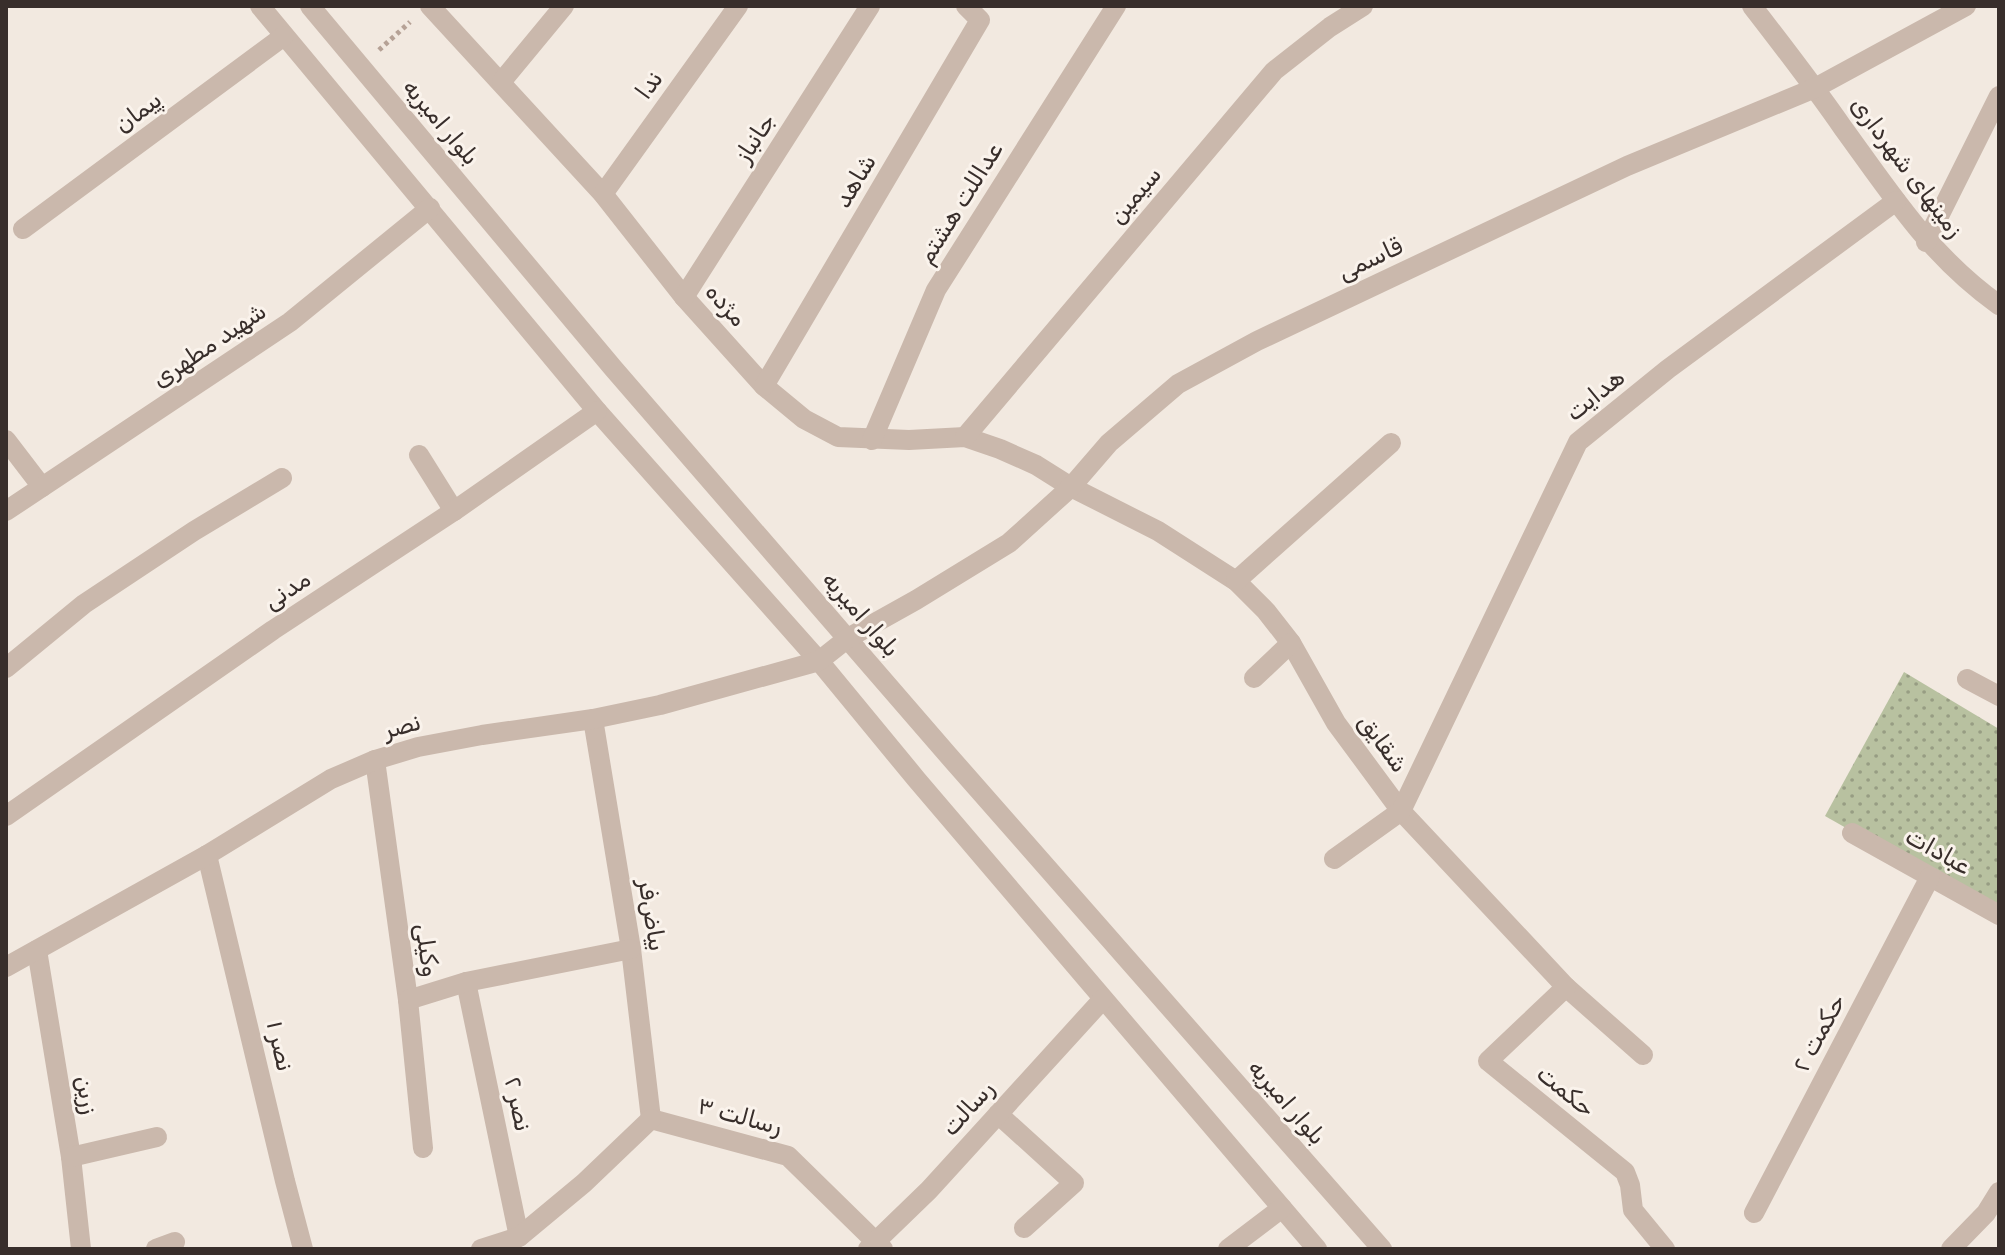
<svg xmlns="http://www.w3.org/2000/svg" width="2005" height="1255" viewBox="0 0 2005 1255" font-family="Rubik,Vazirmatn,sans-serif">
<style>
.park{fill:url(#park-dots)}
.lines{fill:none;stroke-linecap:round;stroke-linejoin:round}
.path{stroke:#b6a296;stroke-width:5;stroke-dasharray:4 4;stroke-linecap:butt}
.minor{stroke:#cab8ac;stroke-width:20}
.labels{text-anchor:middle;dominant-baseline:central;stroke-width:6;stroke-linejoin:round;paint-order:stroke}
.street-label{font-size:24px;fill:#382e2b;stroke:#faf3ec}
</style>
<defs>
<pattern id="park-dots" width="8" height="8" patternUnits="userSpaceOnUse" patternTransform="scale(2)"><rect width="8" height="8" fill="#b8c1a0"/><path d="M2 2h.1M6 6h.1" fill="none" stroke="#979d83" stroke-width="1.8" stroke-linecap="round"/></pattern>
</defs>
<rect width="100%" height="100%" fill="#f2e9e0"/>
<path class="park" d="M1904,672l95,57v186l-174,-99z"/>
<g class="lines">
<path class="path" d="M379,50l31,-28"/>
<g class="minor">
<path d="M260,6l337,405 222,250 98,119 400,469"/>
<path d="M310,6l303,362 335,387 434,494"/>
<path d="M430,6l173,188 81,103 80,89 40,33 34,18 71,3 56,-3 35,12 36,16 35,22 87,44 78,50 30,30 25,32 45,80 65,88 165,176 77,68"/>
<path d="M1752,6c31,40 62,80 91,122 49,67 87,128 156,177"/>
<path d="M502,81l62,-75"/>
<path d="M603,194l135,-188"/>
<path d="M23,229l261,-193"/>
<path d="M1926,242l73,-146"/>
<path d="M684,297l186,-291"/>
<path d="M764,386l216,-366 -14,-14"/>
<path d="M965,437l309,-366 56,-44 33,-21"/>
<path d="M6,440l36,47"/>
<path d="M872,440l64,-150 180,-284"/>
<path d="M419,455l35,56"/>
<path d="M6,511l284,-189 140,-114"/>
<path d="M1236,581l155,-138"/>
<path d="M6,668l78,-64 110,-73 88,-53"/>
<path d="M1254,678l37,-35"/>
<path d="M1967,679l32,17"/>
<path d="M593,719l38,230 20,170"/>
<path d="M375,760l33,240 15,148"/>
<path d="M6,816l267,-186 181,-119 143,-100"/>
<path d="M1852,833l147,82"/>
<path d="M207,855l78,326 18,68"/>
<path d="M1334,859l67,-48 177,-369 90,-73 228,-168"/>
<path d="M37,950l34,207 10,92"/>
<path d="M6,967l201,-112 124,-76 44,-19 43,-13 64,-12 111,-16 67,-14 159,-44 29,-23 68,-38 93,-57 62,-56 38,-44 69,-59 79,-43 370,-175 188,-78 151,-82"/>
<path d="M466,982l53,255"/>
<path d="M1566,987l-78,74 137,111 5,13 3,25 32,39"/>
<path d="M408,1000l58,-18 165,-33"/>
<path d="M998,1114l76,69 -50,45"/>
<path d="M651,1119l137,37 95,93"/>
<path d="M71,1157l86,-20"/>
<path d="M1754,1213l176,-336"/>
<path d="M156,1249l19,-7"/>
<path d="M481,1249l38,-12 65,-54 67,-64"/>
<path d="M868,1249l61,-59 174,-191"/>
<path d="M1228,1249l54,-41"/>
<path d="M1951,1249l35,-36 13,-21"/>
</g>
</g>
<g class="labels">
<g class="street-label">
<text transform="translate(649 85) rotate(-54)">ندا</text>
<text transform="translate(138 112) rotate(-37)">پیمان</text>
<text transform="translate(441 122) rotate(50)">بلوار امیریه</text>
<text transform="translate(755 138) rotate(-57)">جانباز</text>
<text transform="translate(1907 167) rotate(53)">زمینهای شهرداری</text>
<text transform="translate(855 181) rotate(-59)">شاهد</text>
<text transform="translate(1135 195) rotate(-50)">سیمین</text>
<text transform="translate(960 203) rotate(-58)">عداللت هشتم</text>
<text transform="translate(1370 259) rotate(-25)">قاسمی</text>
<text transform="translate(726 305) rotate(48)">مژده</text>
<text transform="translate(209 345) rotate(-34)">شهید مطهری</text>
<text transform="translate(1595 395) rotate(-39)">هدایت</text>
<text transform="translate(287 590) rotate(-33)">مدنی</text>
<text transform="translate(861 614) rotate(49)">بلوار امیریه</text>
<text transform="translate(402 726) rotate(-15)">نصر</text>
<text transform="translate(1383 743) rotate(54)">شقایق</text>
<text transform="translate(1938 851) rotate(29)">عبادات</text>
<text transform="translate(652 915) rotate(81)">بیاض‌فر</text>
<text transform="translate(427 950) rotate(82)">وکیلی</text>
<text transform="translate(1819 1033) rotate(-62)">حکمت ۲</text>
<text transform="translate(280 1046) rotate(77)">نصر ۱</text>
<text transform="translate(1566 1091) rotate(39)">حکمت</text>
<text transform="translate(87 1095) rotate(81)">زرین</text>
<text transform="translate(1287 1102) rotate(49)">بلوار امیریه</text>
<text transform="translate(518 1104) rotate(78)">نصر ۲</text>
<text transform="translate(968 1108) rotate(-48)">رسالت</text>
<text transform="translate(740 1116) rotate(15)">رسالت ۳</text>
</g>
</g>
<rect width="2005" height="1255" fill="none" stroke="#382e2b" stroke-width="16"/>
</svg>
